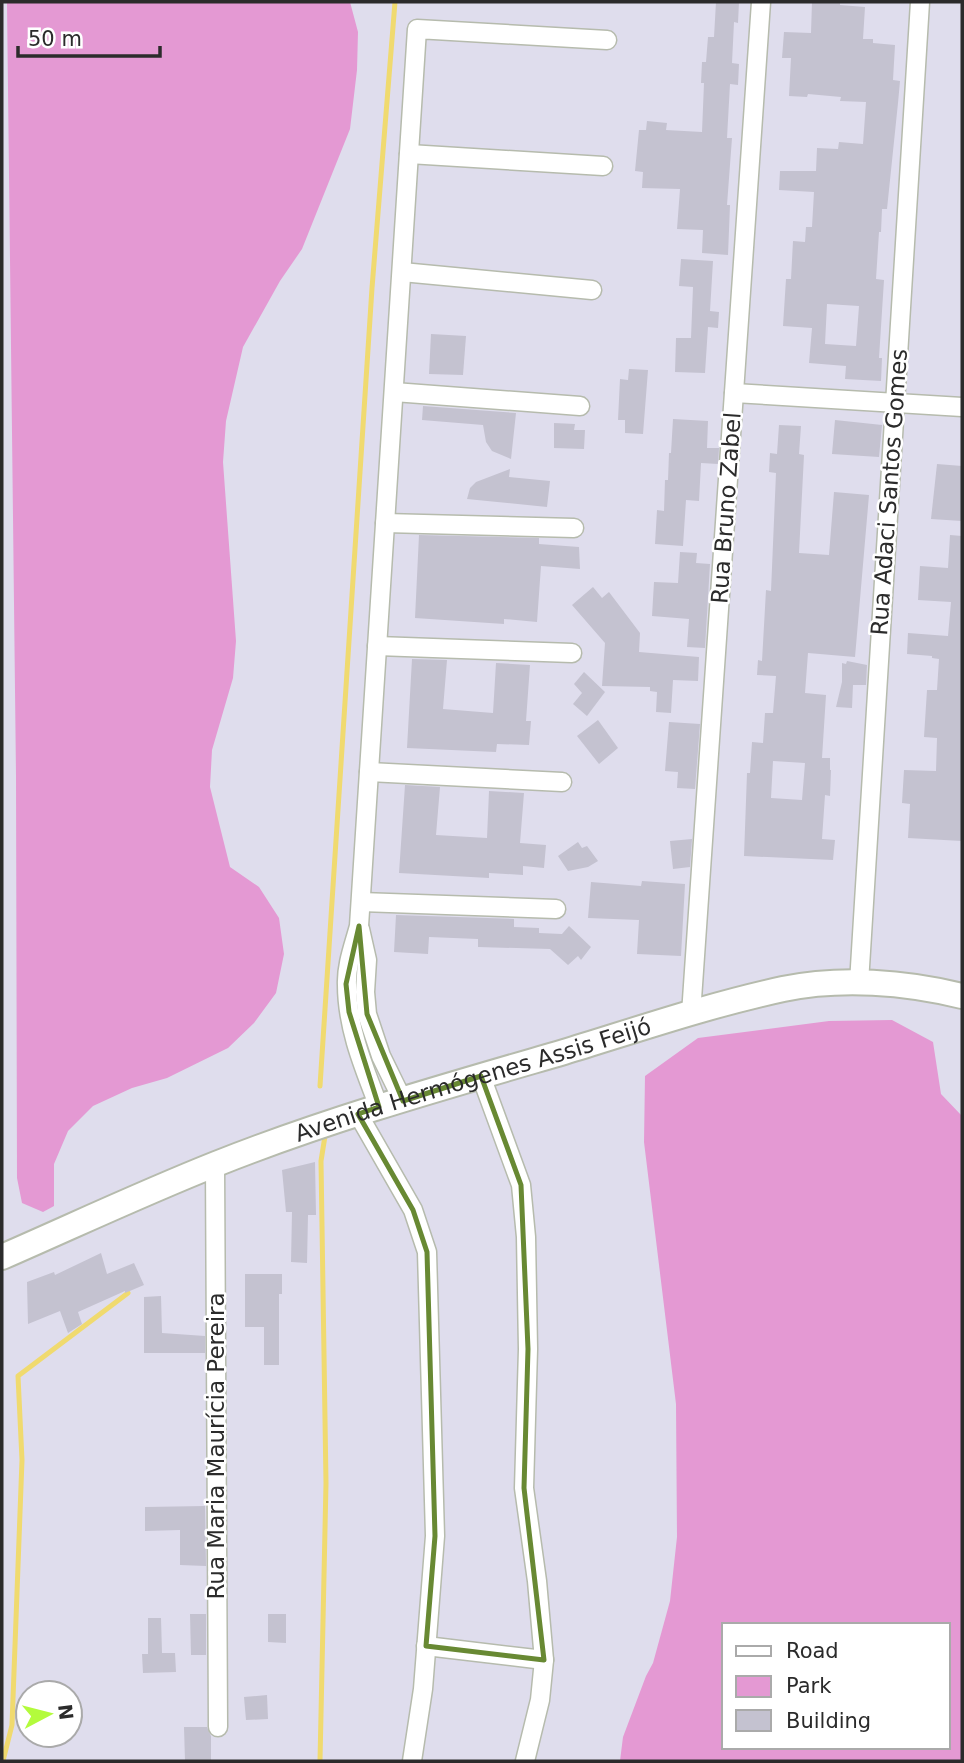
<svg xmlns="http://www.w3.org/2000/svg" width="964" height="1763" viewBox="0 0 964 1763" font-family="'DejaVu Sans',sans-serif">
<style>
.green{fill:#e499d3;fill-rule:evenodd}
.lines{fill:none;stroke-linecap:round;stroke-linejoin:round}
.stream{stroke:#f0da6f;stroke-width:5}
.building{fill:#c4c2d0;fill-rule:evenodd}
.street-casing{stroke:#b6bbad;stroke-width:21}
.secondary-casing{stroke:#b6bbad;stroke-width:28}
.street{stroke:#fff;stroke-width:18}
.secondary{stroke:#fff;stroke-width:24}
.marked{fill:none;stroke:#688933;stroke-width:5;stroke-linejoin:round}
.labels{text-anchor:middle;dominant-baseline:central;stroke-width:5;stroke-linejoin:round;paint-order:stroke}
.street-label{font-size:23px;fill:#2b2b2b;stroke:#fff}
</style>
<rect width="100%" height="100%" fill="#dfdded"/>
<g class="green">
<path d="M7,2h343l8,30 -1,38 -7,59 -48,120 -22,32 -37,66 -17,74 -3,41 13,179 -3,37 -21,72 -2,37 20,80 29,20 20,31 5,36 -8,39 -22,30 -26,25 -61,30 -35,10 -39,18 -25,25 -14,33v42l-11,6 -21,-9 -5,-25 -1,-403z"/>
<path d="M892,1020l41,22 8,52 21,22v645h-342l3,-24 23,-61 7,-13 17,-62 7,-64 -1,-133 -32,-262 1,-66 53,-38 131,-17zM724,1625h224v122h-224z"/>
</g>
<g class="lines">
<g class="stream">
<path d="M320,1086l52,-798 23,-286"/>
<path d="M3,1761l9,-36 10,-265 -4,-84 110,-83"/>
<path d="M320,1761l6,-278 -5,-322 4,-25"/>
</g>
</g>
<g class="building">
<path d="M716,2h23l-1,21 -4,-1 -2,41 7,1 -1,21 -8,-1 -3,54h5l-5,67h3l-2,50 -26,-2 1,-23 -26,-1 3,-40 -38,-1 1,-16 -8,-1 4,-41h7l1,-9 20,2 -1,7 36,2 2,-49h-3l1,-21h4l2,-25h6z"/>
<path d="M812,2h28v3l25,2 -2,32h10v4l22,2 -2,35 7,1 -2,22 -11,106h-5l-1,23h-2l-3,47 8,1 -5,78h3l-1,23 -36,-2 1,-13 -37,-3 3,-35 -29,-2 3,-47h5l2,-38 12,1 1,-15h6l2,-35 -35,-2 1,-19h36l1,-23 21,1 1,-7 24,2 3,-42 -26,-1 1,-4 -33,-3 -1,3 -18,-1 2,-38h-9l2,-26 27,1zM827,304l32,2 -3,40 -31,-2z"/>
<path d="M681,259l32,2 -3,50 9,1 -1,16 -10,-1 -3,46 -30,-1 1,-34h15l2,-51 -14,-1z"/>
<path d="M431,334l35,2 -3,39 -34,-1z"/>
<path d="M629,369l19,1 -5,64 -18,-1v-13h-7l2,-41 8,1z"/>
<path d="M423,406l93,7 -5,46 -19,-8 -6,-9 -3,-17 -61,-5z"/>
<path d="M673,419l35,2 -1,27h12l-1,16 -17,-1 -2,38 -13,-1 -3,46 -28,-2 2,-34 7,1 1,-31h3l1,-27h2z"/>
<path d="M835,420l47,5 -3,32 -47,-3z"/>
<path d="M554,423l21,1 -1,6h11l-1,19 -30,-1z"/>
<path d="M779,425l22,1 -2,28 5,1 -5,98 30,2 5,-63 35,3 -14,162 -47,-4 -3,40 21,2 -4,63h8v12h1l-1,26 -5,-1 -3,44 13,1 -2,20 -89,-4 3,-83h3l2,-31 11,1 2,-30h8l3,-37 -19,-1 1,-15 4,1 4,-71 5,1 5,-118 -7,-1 1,-19 7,1zM773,761l32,2 -3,37 -31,-2z"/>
<path d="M937,464l25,2v55l-31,-2z"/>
<path d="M510,469l-1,8 41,4 -3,26 -80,-8 3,-11 6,-6z"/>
<path d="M419,535l120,3v6l40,3 1,22 -39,-3 -4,56 -33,-3v5l-89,-6z"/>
<path d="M950,535l12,1v305l-54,-3 2,-34 -8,-1 2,-33 32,1 1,-33 -13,-1 3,-47h10l2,-31 -7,-1v-2l-25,-2 1,-21 40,3 3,-34 -33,-2 2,-34 28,2z"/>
<path d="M680,552l17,1 -1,10 14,1 -5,84 -18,-1 2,-28 -37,-3 2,-34 24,1z"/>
<path d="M593,587l9,11 7,-6 31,41 -1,19 60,5 -1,24 -25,-1 -2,33 -15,-1 1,-20 -7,-1v-4l-48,-1 3,-43 -33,-38z"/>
<path d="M412,659l35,1 -4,49 50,4 3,-50 34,2 -4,56h5l-2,24 -32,-1 -1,8 -89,-4z"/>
<path d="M847,661l20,4 -1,20h-13l-1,23 -16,-1 6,-25v-19l4,1z"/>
<path d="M584,672l21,20 -18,24 -14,-12 9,-11 -8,-9z"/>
<path d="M598,720l20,28 -19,16 -22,-28z"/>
<path d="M669,722l31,2 -5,65 -18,-1 1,-16 -13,-1z"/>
<path d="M405,785l35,2 -4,48 51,3 2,-47 35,2 -4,50 26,2 -2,23 -21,-2v9l-34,-2v5l-90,-5z"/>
<path d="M692,839l-2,28 -17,2 -3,-28z"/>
<path d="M578,842l4,6 5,-2 11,15 -10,6 -20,4 -10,-15z"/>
<path d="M642,881l43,3 -4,72 -44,-2 2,-34 -51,-2 3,-36 50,4z"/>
<path d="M396,915l118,4v8l25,1v5l23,1 7,-8 22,21 -10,13 -3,-4 -10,9 -18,-16 -72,-2v-8l-49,-2 -1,17 -34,-2z"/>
<path d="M315,1162l1,53h-8l-1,48 -16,-1 1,-50h-6l-4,-42z"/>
<path d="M101,1253l6,21 27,-11 10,22 -19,8v-2l-47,21 4,12 -14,9 -8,-22 -32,13 -1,-42 27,-10 1,3z"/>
<path d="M245,1274h37v20h-3v71h-15v-38h-19z"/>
<path d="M161,1296l1,37 43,3v17h-61v-56z"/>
<path d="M205,1506l1,60 -26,-1v-35l-35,1v-24z"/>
<path d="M190,1614h16v41h-15z"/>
<path d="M268,1614h18v29l-18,-1z"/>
<path d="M148,1618h13l1,35h13l1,19 -33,1 -1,-19h6z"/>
<path d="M267,1695l1,24 -22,1 -2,-23z"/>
<path d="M184,1727h23l4,9v25h-26z"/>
</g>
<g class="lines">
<defs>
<g id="street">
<path d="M409,154l194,12"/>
<path d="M402,272l190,18"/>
<path d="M394,392l186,14"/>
<path d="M734,393l228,14"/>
<path d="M385,523l189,5"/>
<path d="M377,646l195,7"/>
<path d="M369,772l193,10"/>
<path d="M361,902l195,7"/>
<path d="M360,929l7,31 -2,32 2,22 14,42 22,45"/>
<path d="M859,983l61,-981"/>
<path d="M691,1014l70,-1012"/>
<path d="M481,1076l40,109 5,52 2,112 -4,139 13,93 7,79 -4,40 -15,61"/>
<path d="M379,1107c-15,-39 -32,-79 -32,-122 -1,-20 7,-40 12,-59l58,-897 190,11"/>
<path d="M358,1114l55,96 14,42 8,284 -12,153 -11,72"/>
<path d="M215,1164l3,563"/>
<path d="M426,1646l118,14"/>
</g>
<g id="secondary">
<path id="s1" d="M2,1257c71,-31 141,-64 214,-93 113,-45 231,-78 348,-112 72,-22 145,-47 219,-63 58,-12 122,-7 179,7"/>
</g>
</defs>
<use href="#street" class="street-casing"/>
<use href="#secondary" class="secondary-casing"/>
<use href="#street" class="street"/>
<use href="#secondary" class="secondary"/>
</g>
<path class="marked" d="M359,926l8,88 36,87 78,-25 40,109 7,164 -4,139 20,172 -118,-14 9,-110 -8,-284 -14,-42 -55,-96 21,-7 -30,-95 -3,-28z"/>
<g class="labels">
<g class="street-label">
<text transform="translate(889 492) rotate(-86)">Rua Adaci Santos Gomes</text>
<text transform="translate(726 508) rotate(-86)">Rua Bruno Zabel</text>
<text stroke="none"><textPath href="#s1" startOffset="504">Avenida Hermógenes Assis Feijó</textPath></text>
<text transform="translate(216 1446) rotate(-90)">Rua Maria Maurícia Pereira</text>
</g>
</g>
<rect width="964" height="1763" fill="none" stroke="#2b2b2b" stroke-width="7"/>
<rect x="722" y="1623" width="228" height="126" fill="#ffffff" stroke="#aaaaaa" stroke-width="2"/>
<rect x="736" y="1646" width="35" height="10" fill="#ffffff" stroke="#aaaaaa" stroke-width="2"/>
<text x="786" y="1658" font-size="21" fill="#2b2b2b">Road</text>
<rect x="736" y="1676" width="35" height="21" fill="#e499d3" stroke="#aaaaaa" stroke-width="2"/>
<text x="786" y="1693" font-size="21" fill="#2b2b2b">Park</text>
<rect x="736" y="1710" width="35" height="21" fill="#c4c2d0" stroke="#aaaaaa" stroke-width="2"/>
<text x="786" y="1728" font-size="21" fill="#2b2b2b">Building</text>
<g transform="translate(49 1714) rotate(83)"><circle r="33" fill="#ffffff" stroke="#aaaaaa" stroke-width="2"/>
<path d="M0-5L12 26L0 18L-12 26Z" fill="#b3fb3c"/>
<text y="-10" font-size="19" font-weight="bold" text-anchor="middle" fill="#2b2b2b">N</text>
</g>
<path d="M18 46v10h142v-10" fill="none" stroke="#2b2b2b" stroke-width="3.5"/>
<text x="28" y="46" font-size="21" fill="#2b2b2b" stroke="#ffffff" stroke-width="5" paint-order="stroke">50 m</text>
</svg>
